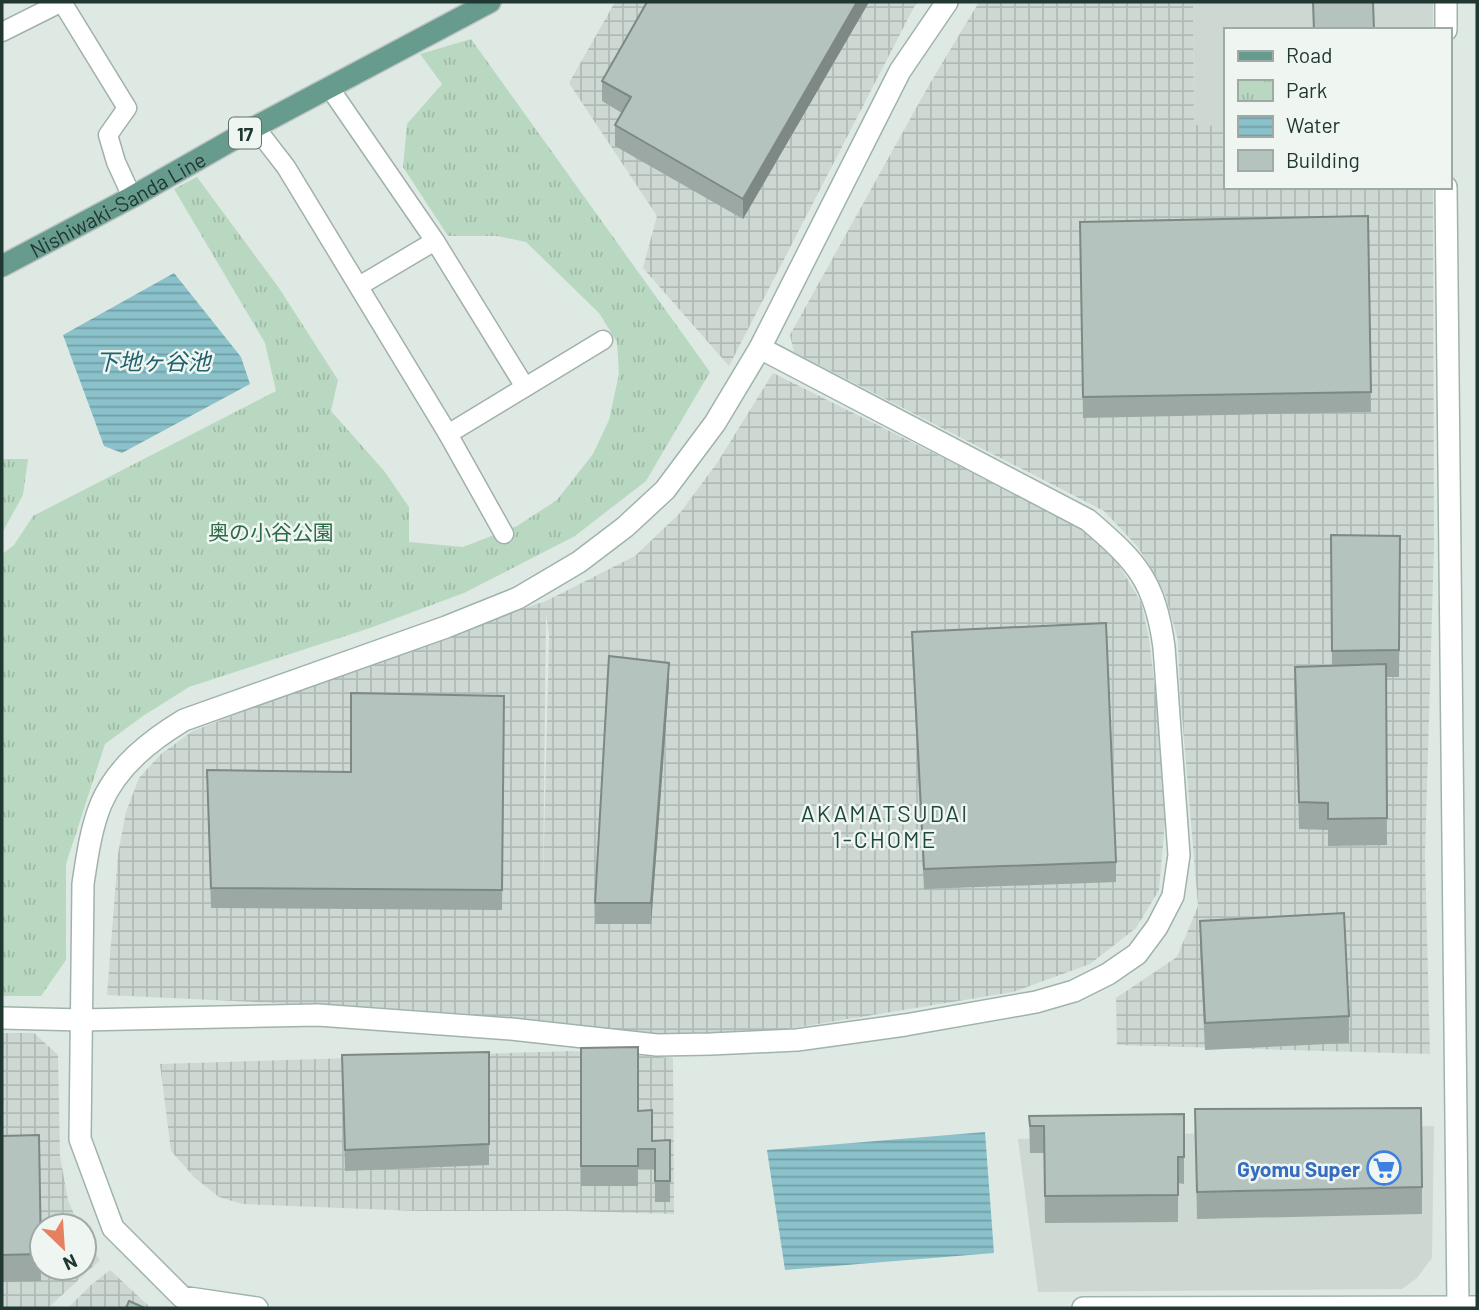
<svg xmlns="http://www.w3.org/2000/svg" width="1479" height="1310" viewBox="0 0 1479 1310" font-family="Barlow,'Noto Sans JP',sans-serif">
<style>
.built{fill:#cdd8d3}
.industrial{fill:url(#industrial-grid);fill-rule:evenodd}
.park{fill:url(#park-tufts)}
.water{fill:url(#water-rules)}
.lines{fill:none;stroke-linecap:round;stroke-linejoin:round}
.street-casing{stroke:#a2b0ab;stroke-width:21}
.secondary-casing{stroke:#9fb3ac;stroke-width:24}
.primary-casing{stroke:#bcc3c1;stroke-width:24}
.street{stroke:#fff;stroke-width:18}
.secondary{stroke:#fff;stroke-width:21}
.primary{stroke:#679b8d;stroke-width:21}
.wall{fill:#9ba8a3}
.shaded-wall{fill:#7e8884}
.building{fill:#b4c3bd;stroke:#7e8884;stroke-width:2}
.labels{text-anchor:middle;dominant-baseline:central;stroke-width:5;stroke-linejoin:round;paint-order:stroke}
.shield{fill:#eff6f2;stroke:#5f706b;stroke-width:2}
.shield-label{font-size:19px;font-weight:bold;fill:#213731}
.street-label{font-size:21px;fill:#213731;stroke:#eff6f2}
.park-label{font-size:21px;fill:#2f6a46;stroke:#eff6f2}
.shop-label{font-size:21px;font-weight:bold;fill:#366cbe;stroke:#eff6f2;text-anchor:end}
.water-label{font-size:23px;font-style:italic;fill:#21616d;stroke:#eff6f2}
.neighbourhood-label{font-size:23px;letter-spacing:2px;fill:#1f473d;stroke:#eff6f2}
</style>
<defs>
<pattern id="industrial-grid" width="8" height="8" patternUnits="userSpaceOnUse" patternTransform="scale(1.75)"><rect width="8" height="8" fill="#cdd8d3"/><path d="M0 4h8M4 0v8" fill="none" stroke="#b0bab6"/></pattern>
<pattern id="park-tufts" width="24" height="20" patternUnits="userSpaceOnUse" patternTransform="scale(1.75)"><rect width="24" height="20" fill="#b9d8c1"/><path d="M3 7l-1-3M5 7V3M7 7l1-3M15 17l-1-3M17 17v-4M19 17l1-3" fill="none" stroke="#9fbaa6"/></pattern>
<pattern id="water-rules" width="6" height="5" patternUnits="userSpaceOnUse" patternTransform="scale(1.75)"><rect width="6" height="5" fill="#8bc1ca"/><path d="M0 2.5h6" fill="none" stroke="#719ea5"/></pattern>
</defs>
<rect width="100%" height="100%" fill="#dfe9e4"/>
<g class="built">
<path d="M1193,2h240v28h-208v96h-31z"/>
<path d="M1434,1126l-2,132 -15,20 -15,11 -364,3 -20,-153z"/>
</g>
<g class="industrial">
<path d="M615,2h303l-4,5 -185,359 -86,-98 14,-52 -88,-133z"/>
<path d="M979,2h214l1,123 31,1v61h208l1,359 -9,309 5,199 -313,-9 -1,-47 61,-41 21,-51 -18,-214 -2,-52 -13,-46 -27,-47 -34,-36 -310,-159 -4,-17 139,-250z"/>
<path d="M773,373l291,145 34,23 22,26 21,35 8,37 11,90 5,91 -6,70 -23,38 -46,36 -77,28 -250,41 -109,1 -272,-26 -275,-13 11,-141 8,-42 13,-34 22,-24 32,-23 247,-95 106,-35 89,-45 45,-43 37,-50zM546,613l3,22 -6,251z"/>
<path d="M2,1033h32l24,22 2,101 8,44 11,26h-37v42h42v-31l16,23 -52,48h-46z"/>
<path d="M573,1051l100,7 1,156 -105,-3h-152l-175,-7 -23,-7 -24,-19 -24,-27 -11,-87z"/>
<path d="M110,1270l41,38h-83l23,-23z"/>
</g>
<g class="park">
<path d="M471,39l239,333 -64,109 -71,55 -111,57 -94,35 -181,59 -46,29 -38,28 -39,120v96l-25,36h-39v-442l12,-9 19,-29 243,-125 -11,-48 -91,-154 23,-12 82,111 59,92 -7,31 54,61 24,35v35l54,5 54,-21 40,-26 36,-46 16,-34 10,-46 -2,-32 -18,-29 -73,-71 -29,-6h-49l-45,-69 4,-43 35,-40 -22,-30z"/>
<path d="M2,459h26l-5,36 -21,38z"/>
</g>
<g class="water">
<path d="M174,273l67,84 9,27 -128,69 -18,-7 -41,-111z"/>
<path d="M985,1132l9,121 -209,17 -18,-120z"/>
</g>
<g class="lines">
<defs>
<g id="street">
<path d="M2,32l60,-30 65,106 -19,27 8,27 16,35"/>
<path d="M329,87l106,154 90,146"/>
<path d="M255,127l31,40 162,267 56,100"/>
<path d="M359,286l76,-45"/>
<path d="M448,434l155,-94"/>
</g>
<g id="secondary">
<path d="M1446,30v-28"/>
<path d="M1446,187l12,1121"/>
<path d="M2,1018l80,2 236,-5 193,14 146,16 54,-1 86,-4 108,-15 131,-23 38,-11 34,-17 29,-20 20,-27 16,-31 6,-41 -15,-208c-9,-66 -27,-85 -76,-127l-328,-172"/>
<path d="M257,1308l-75,-11 -69,-69 -33,-89 3,-255c4,-27 8,-56 18,-80 16,-38 50,-64 83,-84l262,-93 72,-29 61,-36 46,-35 40,-37 50,-67 45,-75 140,-277 47,-69"/>
<path d="M1083,1308l394,-1"/>
</g>
<g id="primary">
<path id="s1" d="M2,266l130,-69 123,-70 235,-125"/>
</g>
</defs>
<use href="#street" class="street-casing"/>
<use href="#secondary" class="secondary-casing"/>
<use href="#primary" class="primary-casing"/>
<use href="#street" class="street"/>
<use href="#secondary" class="secondary"/>
<use href="#primary" class="primary"/>
</g>
<g class="wall">
<path d="M869,2l-126,217 -128,-73v-21l7,-12 -20,-12v-20z"/>
<path d="M1368,216l3,196 -288,6 -3,-196z"/>
<path d="M1331,535l69,1 -1,141h-13l1,168 -59,1v-16l-29,-1 -4,-162 37,-2z"/>
<path d="M912,632l204,230v20l-192,7 -12,-236z"/>
<path d="M669,683l-18,241h-56v-21z"/>
<path d="M504,696l-2,214 -291,-2 -4,-138 144,2z"/>
<path d="M1200,921l149,95v27l-144,7 -5,-102z"/>
<path d="M581,1048l57,63 14,30 18,-1v62h-15v-33h-17v17h-57z"/>
<path d="M489,1052v113l-144,6 -3,-116z"/>
<path d="M1195,1109l227,78v27l-225,5z"/>
<path d="M1184,1114v70l-6,-1v39l-133,1 -1,-70h-14l-1,-37z"/>
<path d="M39,1135l2,146 -39,1v-146z"/>
</g>
<g class="shaded-wall">
<path d="M857,2h12l-126,217v-20z"/>
<path d="M669,663v20l-18,241v-21z"/>
</g>
<g class="building">
<path d="M647,2h210l-114,197 -128,-74 16,-28 -29,-16z"/>
<path d="M1313,2h60l1,28h-60z"/>
<path d="M1368,216l3,176 -288,5 -3,-175z"/>
<path d="M1331,535l69,1 -1,114 -67,1z"/>
<path d="M1106,623l10,239 -192,7 -12,-237z"/>
<path d="M609,656l60,7 -18,240h-56z"/>
<path d="M1386,664l1,154 -59,1v-16l-29,-1 -4,-135z"/>
<path d="M351,693l153,3 -2,194 -291,-2 -4,-118 144,2z"/>
<path d="M1344,913l5,103 -144,7 -5,-102z"/>
<path d="M638,1047v64l14,-1v31l18,-1v41h-15v-32h-17v17h-57v-118z"/>
<path d="M489,1052v92l-144,6 -3,-95z"/>
<path d="M1421,1108l1,79 -225,5 -2,-83z"/>
<path d="M1184,1114v43h-6v38l-133,1 -1,-70h-14l-1,-10z"/>
<path d="M39,1135l2,119 -39,1v-119z"/>
<path d="M129,1301l16,7h-19z"/>
</g>
<defs>
<symbol id="supermarket-ring" viewBox="-11 -11 22 22"><circle r="9.5" fill="#eff6f2" stroke="#3f7fe0" stroke-width="1.5"/><path d="M-6-5.5h2.5l.6 2H6L4.5 2H-2.5L-4.4-4H-6ZM-1.5 3.2a1.3 1.3 0 1 0 .1 0ZM3 3.2a1.3 1.3 0 1 0 .1 0Z" fill="#3f7fe0"/></symbol>
</defs>
<g fill-rule="evenodd">
<use href="#supermarket-ring" x="1365" y="1149" width="38" height="38"/>
</g>
<g class="labels">
<rect class="shield" x="229" y="117.5" width="32" height="31" rx="5"/>
<g class="shield-label">
<text x="245" y="133">17</text>
</g>
<g class="street-label">
<text stroke="none"><textPath href="#s1" startOffset="131">Nishiwaki-Sanda Line</textPath></text>
</g>
<g class="park-label">
<text x="271" y="531">奥の小谷公園</text>
</g>
<g class="shop-label">
<text x="1360" y="1168">Gyomu Super</text>
</g>
<g class="water-label">
<text x="153" y="361">下地ヶ谷池</text>
</g>
<g class="neighbourhood-label">
<text x="885" y="813">AKAMATSUDAI<tspan x="885" dy="26">1-CHOME</tspan></text>
</g>
</g>
<rect width="1479" height="1310" fill="none" stroke="#213731" stroke-width="7"/>
<rect x="1224" y="28" width="228" height="161" fill="#eff6f2" stroke="#9daaa5" stroke-width="2"/>
<rect x="1238" y="51" width="35" height="10" fill="#679b8d" stroke="#9daaa5" stroke-width="2"/>
<text x="1286" y="63" font-size="21" fill="#213731">Road</text>
<rect x="1238" y="80" width="35" height="21" fill="url(#park-tufts)" stroke="#9daaa5" stroke-width="2"/>
<text x="1286" y="98" font-size="21" fill="#213731">Park</text>
<rect x="1238" y="116" width="35" height="21" fill="url(#water-rules)" stroke="#9daaa5" stroke-width="2"/>
<text x="1286" y="133" font-size="21" fill="#213731">Water</text>
<rect x="1238" y="150" width="35" height="21" fill="#b4c3bd" stroke="#9daaa5" stroke-width="2"/>
<text x="1286" y="168" font-size="21" fill="#213731">Building</text>
<g transform="translate(63 1247) rotate(155)"><circle r="33" fill="#eff6f2" stroke="#9daaa5" stroke-width="2"/>
<path d="M0-5L12 26L0 18L-12 26Z" fill="#e68060"/>
<text y="-10" font-size="19" font-weight="bold" text-anchor="middle" fill="#213731">N</text>
</g>
</svg>
